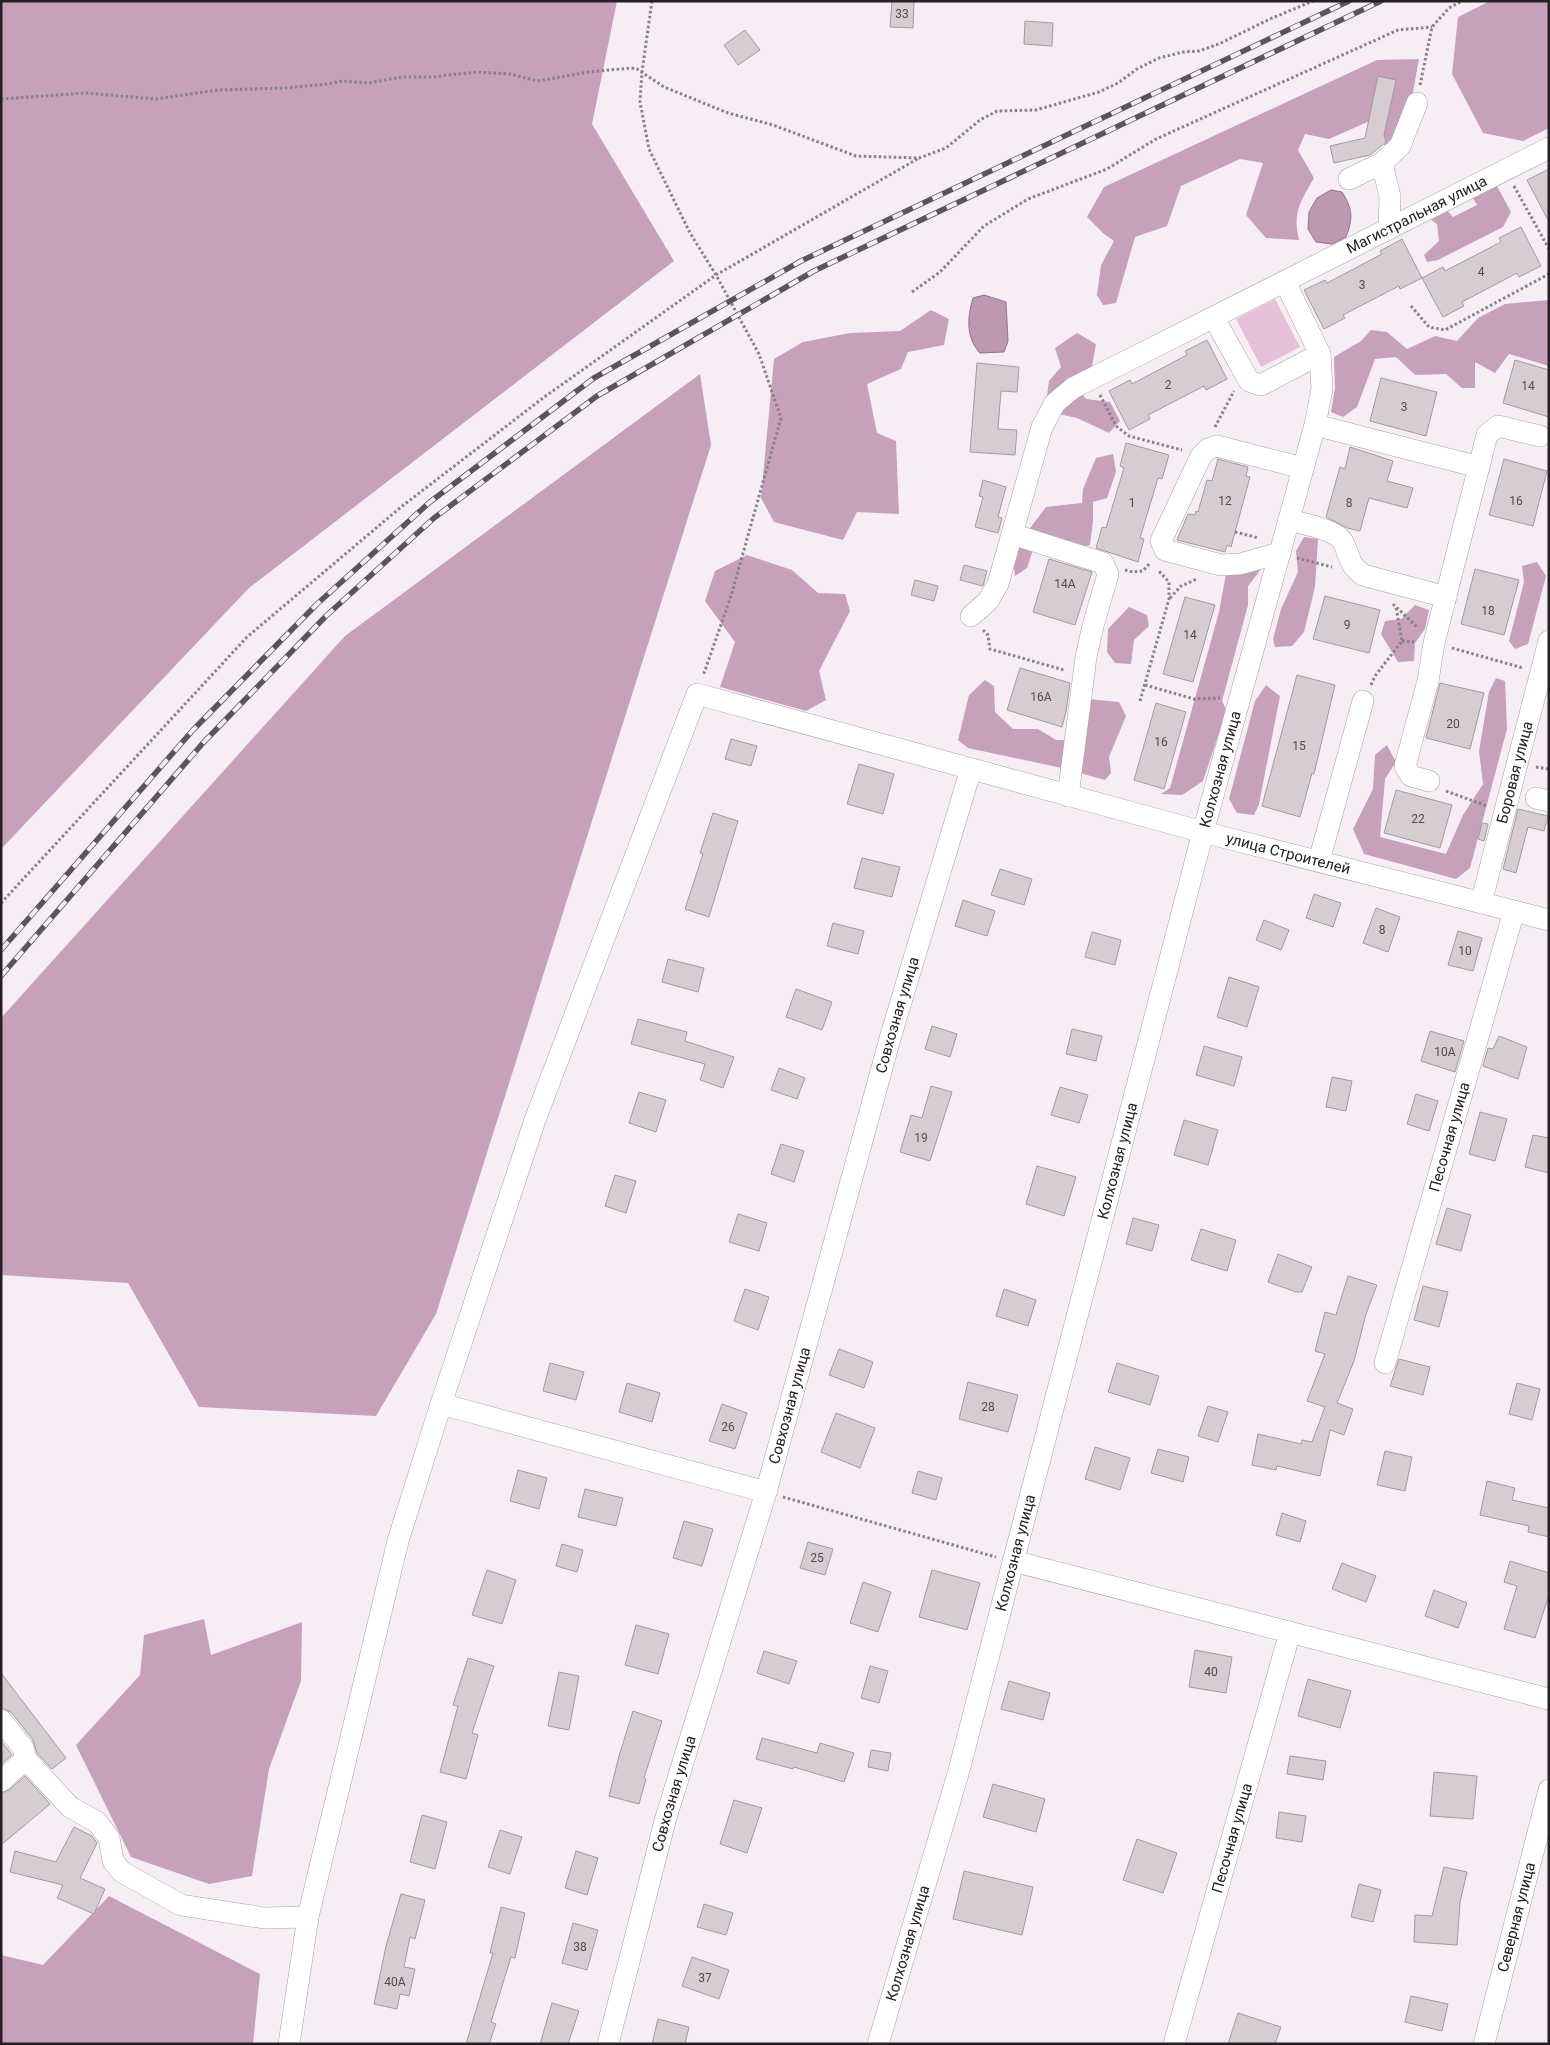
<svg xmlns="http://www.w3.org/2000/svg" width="1550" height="2045" viewBox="0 0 1550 2045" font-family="Roboto,sans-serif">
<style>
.green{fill:#e6c0da}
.forest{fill:#c7a0bb}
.water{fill:#be98b2;stroke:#907487}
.building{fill:#d6ccd2;stroke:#a39aa0}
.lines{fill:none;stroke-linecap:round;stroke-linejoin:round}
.minor-casing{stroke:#aba1a7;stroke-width:22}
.path{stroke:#888186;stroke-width:3;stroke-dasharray:2.5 2.5;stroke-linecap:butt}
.minor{stroke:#fff;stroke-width:21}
.rail-casing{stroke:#5a5559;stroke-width:5.5}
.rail{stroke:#f7edf4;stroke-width:4;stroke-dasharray:11;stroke-linecap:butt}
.labels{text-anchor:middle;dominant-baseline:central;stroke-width:5;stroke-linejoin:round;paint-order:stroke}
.number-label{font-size:12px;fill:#504b4f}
.street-label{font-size:15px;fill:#242023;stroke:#f7edf4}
</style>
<rect width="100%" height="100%" fill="#f7edf4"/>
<path class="green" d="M1275,299l25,48 -39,20 -25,-48z"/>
<g class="forest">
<path d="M1,1h616l-25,123 82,137 -425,327 -248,261z"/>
<path d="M1490,1h59v127l-26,13 -40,-8 -31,-59 6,-57z"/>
<path d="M1419,59l-8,44 -15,41 -12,1 -12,-25 -43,19 -24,-5 -7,16 16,28c-13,23 -22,34 -15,62l-33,-2 -20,-23 17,-52 -23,-4 -59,27 -14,40 -32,11 -19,66 -13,2 -6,-10 4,-30 13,-24 -11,-8 -16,-16 17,-30 273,-127z"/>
<path d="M1481,186h16l14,26 -8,15 -65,33 -11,2 -3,-7 15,-14 -2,-17 -10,-7 17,-10 9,10 24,-12 -4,-7z"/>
<path d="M1549,300v66l-40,-12 -14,19 -20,-11v26h-13l-16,-14 -31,1 -19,-18 -21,2 -18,48 -14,10 -12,-5 4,-24 -1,-31 27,-16 10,-11 16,2 20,17 28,-13 22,5 21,-23 27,-14z"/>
<path d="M931,310l18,9 -5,26 -36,7 -7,17 -34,15 10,49 19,8 3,73 -42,-2 -14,28 -69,-18 -13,-24 13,-139 29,-17 47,-9 50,-2z"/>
<path d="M1077,333l19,11 -4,22 -17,17 11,16 24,3 10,19 -11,12 -32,-15 -32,-7 4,-30 12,-14 -6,-19z"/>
<path d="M700,374l11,71 -275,869 -60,102 -177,-9 -71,-124 -127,-8v-257l344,-382z"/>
<path d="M1113,454l3,18 -9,26 -14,4v19l-3,24 -22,5 -32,-9 -9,27 -12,8 -3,-24 34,-45 36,-4 1,-14 13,-31z"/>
<path d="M1304,537l14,2 -3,48 -11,45 -12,14 -17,1 -2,-8 8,-30 17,-37 -2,-21z"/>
<path d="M747,555l45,15 26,23 27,1 5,17 -31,60 7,29 -20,11 -86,-24 15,-45 -30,-41 10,-30z"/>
<path d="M1537,562l9,14 -18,68 -13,5 -6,-8 15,-59 -2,-16z"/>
<path d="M1265,564l-17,22v19l-26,96 7,15 -11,20 -15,45 -21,14 -21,-1 9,-6 49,-176 8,-44z"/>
<path d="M1415,605l14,5 -4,19 -10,14 -1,18 -16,1 -17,-28 4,-13 16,-2z"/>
<path d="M1129,607l18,8 2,11 -15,14 -3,24 -16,-1 -8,-11 1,-23z"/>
<path d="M1496,678l9,3 2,48 -37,139 -14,11 -92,-25 -11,-25 20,-40 2,-34 12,-10 9,17 -11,17 -5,58 66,17 17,-39 20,-31 -4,-33 10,-59z"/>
<path d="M985,680l9,6 1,26 18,17h25l18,11h18l14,-41 31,3 7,14 -17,41 2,16 -6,7 -43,-12 -94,-20 -10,-8 11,-45z"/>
<path d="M1266,685l14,11 -21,108 -5,11 -17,-2 -8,-14 26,-98z"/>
<path d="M204,1619l7,36 91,-33 -1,59 -32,88 -17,107 -43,8 -78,-27 -55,-112 64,-70 4,-40z"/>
<path d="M109,1896l151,78 -7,70h-252v-89l42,10z"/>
</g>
<g class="water">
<path d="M1331,190l11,2c11,17 11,27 4,45l-14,7 -16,-2 -8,-13 1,-17 8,-14z"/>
<path d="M984,295l22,7 2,39 -4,11 -24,1c-14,-15 -13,-35 -7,-55z"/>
</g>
<g class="building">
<path d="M892,1h22l-1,27 -23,-1z"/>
<path d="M1025,21l28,2 -1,23 -28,-2z"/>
<path d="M745,30l15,20 -22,15 -14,-20z"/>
<path d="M1378,76l18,4 -12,55 2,7 -16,13 -36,8 -4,-17 35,-8z"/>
<path d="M1549,169v53l-22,-42z"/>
<path d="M1521,227l20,39 -22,11 -2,-4 -55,29 2,4 -21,11 -21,-39 21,-11 2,4 56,-29 -2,-4z"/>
<path d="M1402,239l20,39 -22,11 -1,-3 -56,29 2,3 -21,11 -20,-39 21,-10 2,3 55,-29 -2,-3z"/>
<path d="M1207,340l20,39 -21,11 -2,-4 -56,29 2,4 -21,11 -20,-39 21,-11 2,4 55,-29 -2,-4z"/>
<path d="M1515,360l34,10v47l-46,-14z"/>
<path d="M977,363l42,4 -2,25 -16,-1 -3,38 19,1 -2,25 -45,-3z"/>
<path d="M1381,378l56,14 -11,44 -56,-15z"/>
<path d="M1126,443l43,12 -7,24 -4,-1 -18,60 4,1 -6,23 -42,-14 6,-21 4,1 18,-60 -4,-2z"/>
<path d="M1350,447l43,14 -6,20 26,7 -6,20 -38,-10 -9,33 -13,-3 -21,-11 14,-50 5,2z"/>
<path d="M1218,459l30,8 -2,9 4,1 -19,70 -4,-2 -2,7 -48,-12 11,-26 7,1 1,-4 2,1 9,-32 5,1z"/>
<path d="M1504,459l43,12 -14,55 -44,-11z"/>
<path d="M983,480l23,7 -8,30 4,1 -4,15 -23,-6 8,-30 -4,-1z"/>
<path d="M1049,559l43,13 -17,53 -42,-13z"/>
<path d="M964,565l23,6 -4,15 -23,-6z"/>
<path d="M1475,569l44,11 -15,55 -43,-11z"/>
<path d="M915,580l23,6 -4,15 -23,-6z"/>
<path d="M1325,596l55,14 -11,43 -56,-14z"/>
<path d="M1185,597l30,8 -22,77 -30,-8z"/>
<path d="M1020,668l50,15 -4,29 -4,15 -55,-17z"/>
<path d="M1297,675l38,10 -21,89 -2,-1 -12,44 -38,-11z"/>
<path d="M1440,683l44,10 -14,56 -44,-11z"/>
<path d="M1156,703l30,9 -22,77 -30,-9z"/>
<path d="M731,739l26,7 -6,20 -26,-7z"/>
<path d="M859,764l35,10 -11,40 -36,-10z"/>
<path d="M1396,790l56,15 -12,43 -56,-15z"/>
<path d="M1518,809l30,7 -4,15 -16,-4 -12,46 -13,-4z"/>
<path d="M713,813l25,8 -29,96 -24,-8 18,-55 -3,-1z"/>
<path d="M1482,823l6,1 -4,17 -6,-2z"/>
<path d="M862,858l38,9 -8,30 -38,-9z"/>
<path d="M1000,869l32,10 -8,26 -33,-10z"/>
<path d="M1314,894l27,9 -8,24 -27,-9z"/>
<path d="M963,900l32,11 -8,25 -32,-10z"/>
<path d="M1376,908l24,9 -12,35 -25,-9z"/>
<path d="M1264,920l25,10 -8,20 -25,-10z"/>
<path d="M833,923l31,8 -6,23 -31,-8z"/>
<path d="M1458,931l24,7 -9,33 -25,-6z"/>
<path d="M1092,932l29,8 -6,25 -30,-8z"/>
<path d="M668,959l36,9 -6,24 -36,-10z"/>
<path d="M1229,977l30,10 -12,40 -30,-10z"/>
<path d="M796,989l36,13 -10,28 -36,-13z"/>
<path d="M638,1019l49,13 -2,9 49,16 -11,31 -23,-8 5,-16 -74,-20z"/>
<path d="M932,1026l25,8 -7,23 -25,-8z"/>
<path d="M1072,1029l30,7 -6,25 -30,-7z"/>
<path d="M1430,1031l34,10 -9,31 -34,-11z"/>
<path d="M1499,1036l28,11 -9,32 -35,-13 5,-18 5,1z"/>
<path d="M1204,1046l38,11 -8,29 -38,-11z"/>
<path d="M779,1068l26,10 -8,21 -26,-9z"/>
<path d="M1332,1077l20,4 -6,30 -20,-4z"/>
<path d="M931,1086l21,6 -22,69 -30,-9 11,-37 11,3z"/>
<path d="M1060,1087l28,8 -9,28 -28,-8z"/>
<path d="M639,1092l27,8 -10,32 -27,-9z"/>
<path d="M1416,1094l22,7 -9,30 -22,-7z"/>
<path d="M1480,1112l27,7 -12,42 -26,-7z"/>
<path d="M1184,1120l34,10 -10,35 -34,-10z"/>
<path d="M1533,1135l16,3v35l-24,-6z"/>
<path d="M781,1144l23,7 -10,31 -23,-8z"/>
<path d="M1037,1166l39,11 -12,39 -38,-12z"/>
<path d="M615,1175l21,6 -10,32 -21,-7z"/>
<path d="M1447,1208l24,7 -10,36 -25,-7z"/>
<path d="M738,1214l29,9 -8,28 -30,-9z"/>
<path d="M1133,1218l26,7 -7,26 -26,-7z"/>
<path d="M1201,1229l35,11 -9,31 -36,-11z"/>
<path d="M1278,1254l34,13 -10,25h-6l-28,-10z"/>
<path d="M1348,1276l29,9 -11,29 -12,47 -17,42 16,6 -9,26 -14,-5 -10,46 -43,-10 -1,4 -24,-5 6,-31 43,10 1,-4 10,2 13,-35 -18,-6 18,-47 -10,-3 10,-39 11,3z"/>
<path d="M1423,1286l25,6 -9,35 -25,-7z"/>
<path d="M745,1289l24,8 -11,33 -24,-9z"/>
<path d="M1004,1289l32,11 -8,26 -32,-10z"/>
<path d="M839,1349l34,13 -9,26 -35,-13z"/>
<path d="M1399,1359l31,8 -7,28 -33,-9z"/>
<path d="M550,1363l34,9 -8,28 -33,-9z"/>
<path d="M1117,1363l42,13 -9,29 -42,-13z"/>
<path d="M968,1382l50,13 -10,37 -49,-13z"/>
<path d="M627,1383l33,10 -8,29 -33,-10z"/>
<path d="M1517,1383l23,6 -8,31 -23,-6z"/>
<path d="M722,1404l25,9 -12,36 -26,-8z"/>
<path d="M1208,1406l20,6 -10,30 -20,-6z"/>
<path d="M836,1413l39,15 -15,40 -39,-16z"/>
<path d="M1095,1447l35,11 -10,32 -35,-11z"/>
<path d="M1158,1449l31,8 -6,25 -32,-9z"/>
<path d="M1385,1451l27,6 -7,34 -28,-6z"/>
<path d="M518,1470l29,8 -8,31 -29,-8z"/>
<path d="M918,1471l24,7 -6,22 -24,-7z"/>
<path d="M1487,1481l28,7 -3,12 37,8v29l-21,-5 1,-6 -49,-11z"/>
<path d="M585,1489l38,9 -7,28 -38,-9z"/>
<path d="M1282,1513l24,8 -6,21 -24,-7z"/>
<path d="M684,1521l29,8 -11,37 -29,-8z"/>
<path d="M808,1542l25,7 -8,26 -25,-7z"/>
<path d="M562,1544l21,6 -6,22 -21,-6z"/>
<path d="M1510,1561l39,12v22l-14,43 -31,-9 13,-43 -13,-4z"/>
<path d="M1342,1563l34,13 -10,26 -34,-13z"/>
<path d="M487,1570l29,10 -14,44 -30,-9z"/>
<path d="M932,1570l48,13 -13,47 -48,-13z"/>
<path d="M863,1582l28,10 -13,40 -28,-9z"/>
<path d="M1434,1590l33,13 -9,25 -33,-12z"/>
<path d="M636,1625l33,9 -11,40 -33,-9z"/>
<path d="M1195,1650l37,7 -6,36 -37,-6z"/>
<path d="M764,1651l33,10 -8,23 -32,-11z"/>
<path d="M468,1658l26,8 -22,67 6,2 -12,44 -26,-7 18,-66 -5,-1z"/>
<path d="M870,1666l18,5 -9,32 -18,-5z"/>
<path d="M559,1672l20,4 -10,54 -21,-4z"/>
<path d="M1,1673l65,85 -14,11 -15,-16 -4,-13 -22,-28 -10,-4z"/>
<path d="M1308,1679l43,12 -11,37 -42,-12z"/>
<path d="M1009,1681l41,12 -7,27 -42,-11z"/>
<path d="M633,1711l29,10 -18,57 2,1 -7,25 -30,-8 10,-40z"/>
<path d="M762,1738l55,15 3,-10 34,10 -10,29 -50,-15 -1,2 -37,-10z"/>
<path d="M1,1741l11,14 -11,9z"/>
<path d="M871,1750l20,3 -3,18 -20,-4z"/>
<path d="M1290,1756l36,5 -3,19 -36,-6z"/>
<path d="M1434,1772l43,4 -4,43 -43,-3z"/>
<path d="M25,1776l25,28 -49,41v-52l8,-3z"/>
<path d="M993,1784l52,15 -9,33 -53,-15z"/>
<path d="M734,1800l28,8 -15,45 -27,-9z"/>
<path d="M1279,1812l27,4 -4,26 -26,-4z"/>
<path d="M422,1815l25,7 -12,47 -25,-7z"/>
<path d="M74,1827l18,9 5,7 -17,35 25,11 -11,25 -37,-16 6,-13 -53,-13 5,-21 41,11z"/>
<path d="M500,1830l22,7 -12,37 -22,-7z"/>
<path d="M1137,1839l40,14 -14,40 -40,-13z"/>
<path d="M576,1851l22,7 -11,37 -22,-7z"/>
<path d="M1444,1867l23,5 -7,30 -3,43 -43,-3 1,-27 17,1z"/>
<path d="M964,1871l69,16 -11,48 -69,-16z"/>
<path d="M1359,1884l22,6 -8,32 -22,-5z"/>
<path d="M401,1894l24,6 -10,39 -5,-2 -6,30 11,2 -6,27 -9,-2 -3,15 -23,-5 12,-58z"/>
<path d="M704,1904l29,9 -7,22 -29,-8z"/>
<path d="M501,1907l24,6 -10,45 -4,-1 -20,65 5,2 -7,20h-23l27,-91h-3z"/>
<path d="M573,1923l25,7 -11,40 -25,-7z"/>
<path d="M692,1957l37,13 -10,29 -37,-13z"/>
<path d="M1411,1996l37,8 -6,27 -37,-9z"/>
<path d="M552,2003l27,8 -11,33h-28z"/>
<path d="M1238,2013l43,14 -6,17h-47z"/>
<path d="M658,2019l31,8 -4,17h-33z"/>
</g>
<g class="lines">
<defs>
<g id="minor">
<path d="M1382,163l8,34 -1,32"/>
<path d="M1349,179l33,-16 18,-17 17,-43"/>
<path d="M1214,318l35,63 12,4 59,-31"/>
<path d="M1315,425l164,42"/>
<path d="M1289,520c14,4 47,9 54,22 8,15 4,21 20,33l83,22"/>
<path d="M1012,534l91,29 5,11 -15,52 -7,31 -18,139"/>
<path d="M1280,553l-40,11 -19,1 -56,-15 -4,-9 40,-85 7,-7 9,-3 86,22"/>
<path id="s1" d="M971,616l17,-15 10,-17 44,-157 13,-24 18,-15 476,-240"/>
<path d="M1429,781l-18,-5 -6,-10 23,-85 6,-38 53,-208 11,-9 42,10"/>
<path d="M1536,798l13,3"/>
<path d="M1319,861l44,-160"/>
<path id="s2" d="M1481,903l68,-262"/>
<path id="s3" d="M1385,1363l129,-452"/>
<path d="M441,1404l325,88"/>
<path d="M1013,1561l536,138"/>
<path d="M1,1720l22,28 3,11 44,48 27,15 12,16 4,23 9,11 59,33 83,13 44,-1"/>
<path d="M1,1781l25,-22"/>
<path id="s4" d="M289,2044l19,-127 90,-376 43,-137 94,-284 162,-426 506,138 346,88"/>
<path id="s5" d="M608,2044l57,-223 101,-329 125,-457 80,-266"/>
<path id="s6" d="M878,2044l80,-270 245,-942 112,-407 7,-36 -2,-35 -35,-72"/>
<path id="s7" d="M1174,2044l116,-412"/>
<path id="s8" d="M1484,2044l65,-254"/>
</g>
</defs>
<use href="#minor" class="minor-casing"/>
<g class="path">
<path d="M652,1l-10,71 -2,30 9,47 41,84 26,42 43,79 22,64 -50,178 -28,80"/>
<path d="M1420,85l12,-58 17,-19 13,-7"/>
<path d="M1,99l85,-6 70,6 62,-9 67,-2 42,-4 15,-3 27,2 33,-6h29l46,-5 33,2 27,7 52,-9 42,-4 6,1 27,18 64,26 45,12 83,31 63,2 27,-10 34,-28 17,-9 39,-1 63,-18 19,-9 19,-14 22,-11 24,-6 16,-1 22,-8 49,-24 43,-18"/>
<path d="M1514,186l35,63"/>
<path d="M912,292l28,-20 44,-46 44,-27 79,-30 49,-30 242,-109 34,-3"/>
<path d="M1411,306l18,21 16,3 104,-56"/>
<path d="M1100,395l16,31 13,10 53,14"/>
<path d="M1215,427l19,-36"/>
<path d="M1235,532l24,6"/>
<path d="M1297,558l35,9"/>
<path d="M1125,570l8,2 10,-1 7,-8"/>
<path d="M1170,598l11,-12 16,-7"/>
<path d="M1393,604l25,24"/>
<path d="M983,630l5,5 2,14 74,21"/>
<path d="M1402,641l12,1"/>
<path d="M1452,648l71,20"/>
<path d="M1145,685l49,14 26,-1"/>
<path d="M1371,685l4,-9 27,-35 -6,-34"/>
<path d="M1140,701l29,-102v-17l-11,-12"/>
<path d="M1536,767l12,2"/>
<path d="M1446,791l41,15"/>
<path d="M1,903l246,-266 154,-130 142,-109 173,-123 203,-117"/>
<path d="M783,1497l213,60"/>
</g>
<use href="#minor" class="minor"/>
<defs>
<g id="rail">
<path d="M1,950l192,-220 124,-126 113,-102 164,-124 207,-117 548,-260"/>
<path d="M1,976l202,-233 123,-127 108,-98 163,-122 217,-125 567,-270"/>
</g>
</defs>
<use href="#rail" class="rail-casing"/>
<use href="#rail" class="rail"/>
</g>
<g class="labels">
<g class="number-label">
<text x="902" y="14">33</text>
<text x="1481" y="272">4</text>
<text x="1362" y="285">3</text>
<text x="1168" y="385">2</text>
<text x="1528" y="386">14</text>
<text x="1404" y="407">3</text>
<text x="1225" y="501">12</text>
<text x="1516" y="501">16</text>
<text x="1132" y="503">1</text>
<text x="1349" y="503">8</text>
<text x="1065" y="584">14А</text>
<text x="1488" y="611">18</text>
<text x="1347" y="625">9</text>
<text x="1190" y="635">14</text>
<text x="1041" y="697">16А</text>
<text x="1453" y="724">20</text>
<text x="1161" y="742">16</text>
<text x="1299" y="746">15</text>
<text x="1418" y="819">22</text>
<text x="1382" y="930">8</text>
<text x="1465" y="951">10</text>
<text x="1445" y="1052">10А</text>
<text x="921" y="1138">19</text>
<text x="988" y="1407">28</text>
<text x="728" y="1427">26</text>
<text x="817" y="1558">25</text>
<text x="1211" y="1672">40</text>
<text x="580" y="1947">38</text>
<text x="705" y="1978">37</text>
<text x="395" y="1982">40А</text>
</g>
<g class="street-label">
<text stroke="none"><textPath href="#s1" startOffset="641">Магистральная улица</textPath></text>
<text stroke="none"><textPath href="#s6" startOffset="1320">Колхозная улица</textPath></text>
<text stroke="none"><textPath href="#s2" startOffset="135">Боровая улица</textPath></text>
<text stroke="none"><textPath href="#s4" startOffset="2026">улица Строителей</textPath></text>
<text stroke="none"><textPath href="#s5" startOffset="1069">Совхозная улица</textPath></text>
<text stroke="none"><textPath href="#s3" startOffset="235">Песочная улица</textPath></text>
<text stroke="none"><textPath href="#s6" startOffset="915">Колхозная улица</textPath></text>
<text stroke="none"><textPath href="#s5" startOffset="664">Совхозная улица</textPath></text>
<text stroke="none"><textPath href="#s6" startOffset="510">Колхозная улица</textPath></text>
<text stroke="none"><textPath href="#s5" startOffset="259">Совхозная улица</textPath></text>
<text stroke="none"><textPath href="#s7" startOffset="214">Песочная улица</textPath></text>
<text stroke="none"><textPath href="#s8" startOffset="131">Северная улица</textPath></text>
<text stroke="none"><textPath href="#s6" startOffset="105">Колхозная улица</textPath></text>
</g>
</g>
<rect width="1550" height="2045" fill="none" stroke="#242023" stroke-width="5"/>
</svg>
